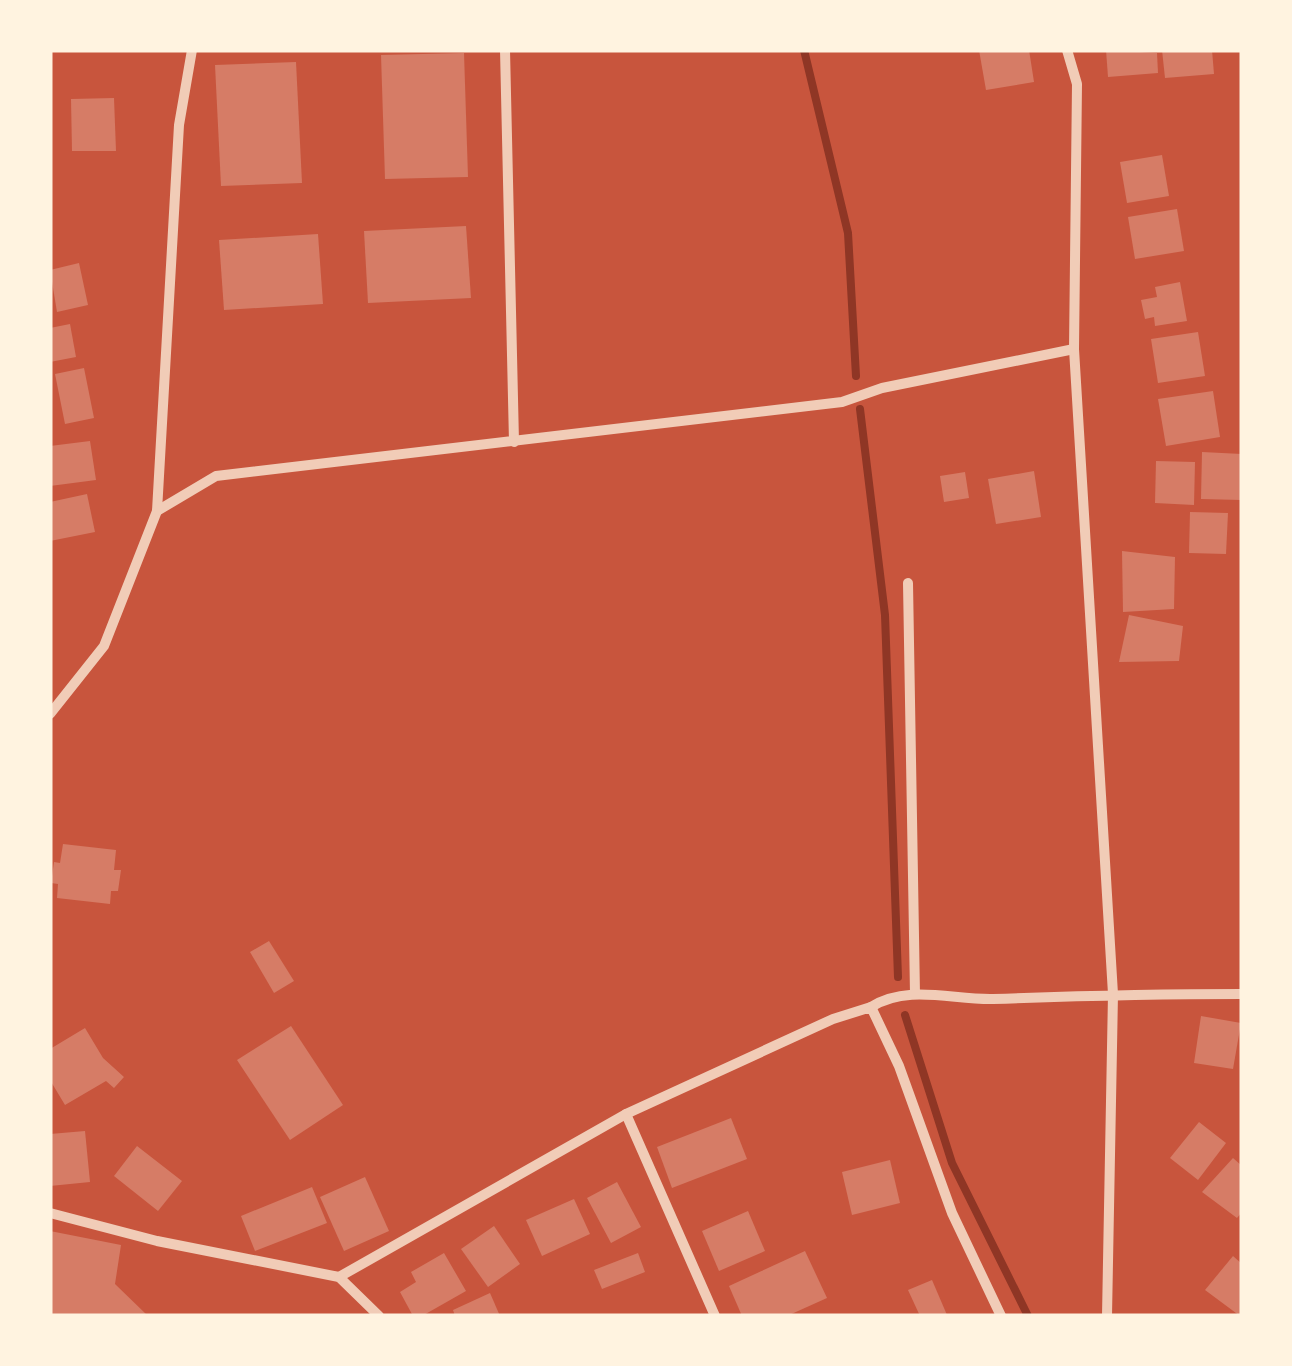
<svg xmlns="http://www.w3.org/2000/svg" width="1292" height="1366" viewBox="0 0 1292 1366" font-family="Barlow,sans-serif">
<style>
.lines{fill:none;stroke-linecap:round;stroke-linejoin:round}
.stream{stroke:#8f3625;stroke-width:8}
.building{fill:#d67c66}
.minor{stroke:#f1ccb7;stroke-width:10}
</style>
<rect width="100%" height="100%" fill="#c8553d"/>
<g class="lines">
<g class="stream">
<path d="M804,50l44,183 8,143"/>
<path d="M860,409l25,206 13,362"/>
<path d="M905,1015l47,148 76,153"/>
</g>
</g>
<g class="building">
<path d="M979,50h50l5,32 -48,8z"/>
<path d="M1106,50l51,3 1,20 -50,4z"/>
<path d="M1162,50h50l2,24 -49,4z"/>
<path d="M464,53l4,124 -83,2 -4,-124z"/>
<path d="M296,62l6,121 -81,3 -6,-121z"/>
<path d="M114,98l2,53h-44l-1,-52z"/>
<path d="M1162,155l7,41 -42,7 -7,-41z"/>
<path d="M1177,209l7,42 -49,8 -7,-42z"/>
<path d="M466,226l5,72 -103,5 -4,-72z"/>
<path d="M318,234l5,70 -99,6 -5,-70z"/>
<path d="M79,263l9,42 -31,7 -7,-42z"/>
<path d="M1180,282l7,39 -32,5 -1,-9 -9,2 -4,-19 16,-3 -2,-10z"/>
<path d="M70,324l6,33 -26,5v-34z"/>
<path d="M1198,332l7,44 -47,7 -7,-44z"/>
<path d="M84,368l10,50 -29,6 -10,-50z"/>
<path d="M1213,391l7,46 -54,9 -8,-47z"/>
<path d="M90,441l6,39 -46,6v-40z"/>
<path d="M1202,452l40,2 -1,46 -40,-1z"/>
<path d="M1156,461l39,1 -1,43 -39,-2z"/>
<path d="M1034,471l7,46 -45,7 -8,-45z"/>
<path d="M965,472l4,26 -25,4 -4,-26z"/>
<path d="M87,494l8,38 -45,9v-39z"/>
<path d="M1190,512l38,1 -2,41 -37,-1z"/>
<path d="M1122,551l53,6 -1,52 -51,3z"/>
<path d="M1129,615l54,11 -4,35 -60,1z"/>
<path d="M63,844l53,6 -2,20h7l-3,21h-7l-1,13 -53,-6 1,-14 -7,-1 3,-21 6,1z"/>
<path d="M269,941l25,40 -20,12 -24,-41z"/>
<path d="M1201,1016l40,7 -8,46 -39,-6z"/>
<path d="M291,1026l52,79 -53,35 -53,-80z"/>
<path d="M85,1028l18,30 21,19 -10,11 -8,-7 -41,24 -15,-25v-31z"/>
<path d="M731,1118l16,41 -75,29 -15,-41z"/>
<path d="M1199,1122l27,21 -28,37 -28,-22z"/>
<path d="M85,1131l5,51 -40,4v-52z"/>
<path d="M137,1146l45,35 -24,30 -44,-35z"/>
<path d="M1233,1158l9,8v46l-5,6 -35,-26z"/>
<path d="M890,1160l10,43 -48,12 -10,-43z"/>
<path d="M365,1177l24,54 -45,20 -24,-54z"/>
<path d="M617,1182l24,45 -30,16 -24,-45z"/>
<path d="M312,1187l15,36 -72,28 -14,-35z"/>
<path d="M574,1199l16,35 -48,22 -16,-36z"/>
<path d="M748,1211l17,40 -46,20 -17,-40z"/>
<path d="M494,1226l26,38 -32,23 -27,-38z"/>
<path d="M50,1231l71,14 -6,39 33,32h-98z"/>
<path d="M805,1251l22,47 -40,18h-45l-13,-30z"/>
<path d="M444,1253l22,38 -44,25h-9l-13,-24 16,-10 -5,-10z"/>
<path d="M638,1253l7,19 -43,17 -8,-19z"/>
<path d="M1233,1256l9,8 -2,52 -35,-26z"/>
<path d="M932,1280l15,35 -2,1h-25l-12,-26z"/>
<path d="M490,1293l10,23h-45l-2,-6z"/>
</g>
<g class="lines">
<g class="minor">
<path d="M505,50l9,392"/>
<path d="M1067,50l10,34 -3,265 39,645 -6,322"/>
<path d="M157,511l59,-35 626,-74 40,-14 192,-39"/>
<path d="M908,583l7,411"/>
<path d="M50,714l54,-68 53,-135 22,-386 13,-75"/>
<path d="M871,1007c37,-23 81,-7 122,-8 83,-3 166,-5 249,-5"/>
<path d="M626,1114l89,202"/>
<path d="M50,1213l107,28 182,36 40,39"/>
<path d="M339,1277l287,-163 207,-95 38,-12 28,59 53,147 49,103"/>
</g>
</g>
<rect width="1292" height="1366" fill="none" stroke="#fff3e0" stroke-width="105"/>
</svg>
